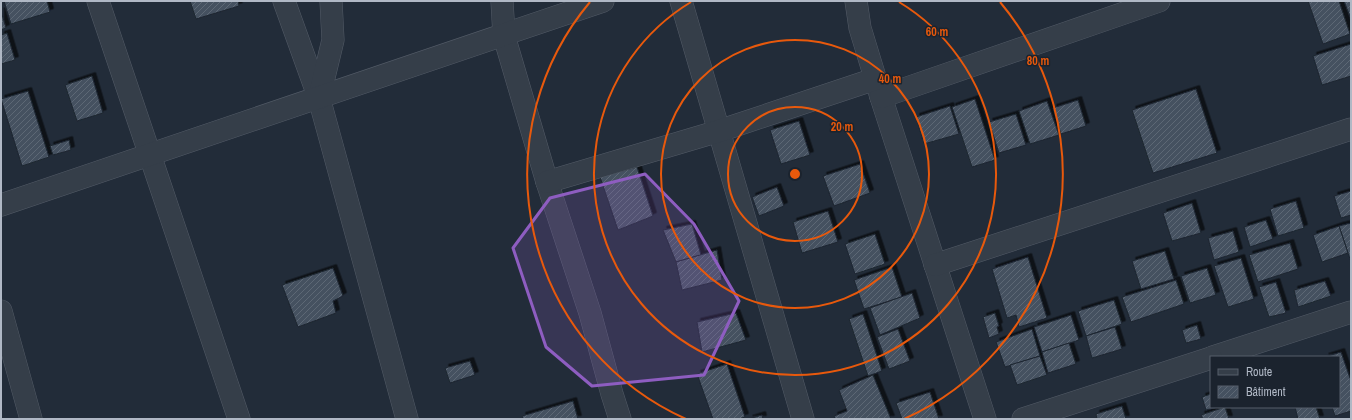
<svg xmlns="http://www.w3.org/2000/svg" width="1352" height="420" viewBox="0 0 1352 420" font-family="'Archivo Narrow',sans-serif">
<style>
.building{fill:url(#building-hatch);stroke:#1d2530;filter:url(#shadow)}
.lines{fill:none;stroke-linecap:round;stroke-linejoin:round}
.minor-casing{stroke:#535b67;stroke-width:23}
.minor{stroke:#353e49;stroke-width:22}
.marked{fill:#8e5dc1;fill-opacity:0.2;stroke:#8e5dc1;stroke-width:3;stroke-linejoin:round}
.ring{fill:none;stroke:#e8590c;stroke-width:2}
.centre{fill:#e8590c;stroke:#1b232e;stroke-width:2}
.ring-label{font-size:12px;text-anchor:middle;font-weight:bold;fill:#e8590c;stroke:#1b232e;stroke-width:3;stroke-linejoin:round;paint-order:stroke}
</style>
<defs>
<pattern id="building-hatch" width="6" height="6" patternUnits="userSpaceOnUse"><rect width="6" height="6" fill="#455160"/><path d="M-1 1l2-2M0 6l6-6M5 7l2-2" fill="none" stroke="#5d6875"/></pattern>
<filter id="shadow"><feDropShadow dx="3.5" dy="-3.5" stdDeviation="0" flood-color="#0009"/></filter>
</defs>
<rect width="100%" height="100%" fill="#222c39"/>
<g class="building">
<path d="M4,1h43l3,11 -39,12z"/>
<path d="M190,1h48l1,5 -43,13z"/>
<path d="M1308,1h31l11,33 -27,10z"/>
<path d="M1344,1h7v18z"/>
<path d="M1,11l5,17 -5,2z"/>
<path d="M7,33l8,27 -14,4v-29z"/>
<path d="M1351,44v32l-29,9 -9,-29z"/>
<path d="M92,76l11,37 -26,8 -12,-36z"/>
<path d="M1196,89l21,64 -64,20 -21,-63z"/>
<path d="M28,91l21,66 -27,9 -21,-67z"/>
<path d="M975,99l20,61 -23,7 -20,-60z"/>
<path d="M1078,100l8,26 -25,8 -8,-26z"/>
<path d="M1047,101l12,34 -29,9 -11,-33z"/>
<path d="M950,106l9,28 -35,10 -8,-27z"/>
<path d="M1016,114l10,31 -27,8 -10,-31z"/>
<path d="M799,121l11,34 -29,9 -11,-34z"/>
<path d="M69,140l2,10 -18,5 -3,-9z"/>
<path d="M860,164l10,29 -36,13 -11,-30z"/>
<path d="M637,167l16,49 -35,14 -18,-53z"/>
<path d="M777,187l7,19 -25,10 -7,-19z"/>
<path d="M1351,191v24l-10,3 -7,-22z"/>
<path d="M1296,201l8,27 -26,8 -8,-27z"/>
<path d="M1192,203l9,30 -29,8 -9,-28z"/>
<path d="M828,211l10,31 -36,11 -9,-31z"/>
<path d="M1266,220l7,19 -23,8 -6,-20z"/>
<path d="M1351,223v39l-12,-36z"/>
<path d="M692,224l9,31 -25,7 -13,-32z"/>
<path d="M1339,226l9,27 -26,9 -9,-27z"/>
<path d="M1233,231l6,21 -25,8 -6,-22z"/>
<path d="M875,234l10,30 -30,10 -10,-30z"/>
<path d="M1290,243l8,26 -40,13 -9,-27z"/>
<path d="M717,250l5,30 -40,10 -6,-28z"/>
<path d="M1165,251l9,28 -33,10 -9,-28z"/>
<path d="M1028,257l19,61 -28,9 -3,-12 -9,3 -15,-49z"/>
<path d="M1241,258l13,41 -26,8 -14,-41z"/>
<path d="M892,267l10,30 -38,12 -10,-29z"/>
<path d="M333,268l10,28 -10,5 3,12 -38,14 -16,-42z"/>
<path d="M1207,268l9,27 -26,8 -9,-27z"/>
<path d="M1176,280l8,24 -53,18 -9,-25z"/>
<path d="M1325,281l6,15 -33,11 -4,-17z"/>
<path d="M1276,282l10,31 -17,4 -10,-30z"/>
<path d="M912,293l8,25 -40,17 -10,-27z"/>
<path d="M1114,300l8,24 -36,12 -8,-25z"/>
<path d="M736,313l10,27 -44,12 -5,-30z"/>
<path d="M995,313l4,13 -2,1 2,7 -10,4 -6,-21z"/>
<path d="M863,314l19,57 -14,5 -19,-57z"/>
<path d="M1071,315l8,25 -37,12 -8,-25z"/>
<path d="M1197,325l4,14 -15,4 -4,-13z"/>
<path d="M1115,327l7,22 -30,9 -6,-22z"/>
<path d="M898,329l12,32 -21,8 -12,-32z"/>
<path d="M1032,329l8,27 -35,11 -9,-25z"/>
<path d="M1069,343l7,21 -28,9 -6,-21z"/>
<path d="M1341,352l10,29v30l-16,5 -3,-9h7v-50h-14z"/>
<path d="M1040,356l7,19 -30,10 -7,-20z"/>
<path d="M470,361l5,14 -25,8 -5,-15z"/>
<path d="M727,364l18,53 -6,2h-26l-16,-45z"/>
<path d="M873,375l18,44h-56l-1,-3 13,-5 -8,-21z"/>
<path d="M930,392l9,27h-37l-6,-16z"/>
<path d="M1211,394v13h7l-12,3 -4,-13z"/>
<path d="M573,401l5,18h-55l-1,-3z"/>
<path d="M1122,406l4,13h-29l-1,-5z"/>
<path d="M1225,407l4,12h-26l-2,-4z"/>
<path d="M1295,407h21l4,12h-22z"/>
<path d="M762,415l1,4h-14z"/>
</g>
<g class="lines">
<defs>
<g id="minor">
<path d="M98,1l141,418"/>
<path d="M284,1l35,97 88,321"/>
<path d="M502,1l2,35 43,146 43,131 22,81 8,25"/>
<path d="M681,1l122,418"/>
<path d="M856,1l4,27 21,69 104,322"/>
<path d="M881,97l278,-96"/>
<path d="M319,98l14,-58 -2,-39"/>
<path d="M547,182l172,-51 156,-52"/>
<path d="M1,205l602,-204"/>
<path d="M935,265l416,-136"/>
<path d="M1,311l30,108"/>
<path d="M1213,357l138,-45"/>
<path d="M1023,419l188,-61"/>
</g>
</defs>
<use href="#minor" class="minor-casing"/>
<use href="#minor" class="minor"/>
</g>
<path class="marked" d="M645,174l49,50 45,77 -35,74 -112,11 -46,-39 -33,-99 37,-50z"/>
<g class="ring">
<circle cx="795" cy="174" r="67"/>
<circle cx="795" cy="174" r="134"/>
<path d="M899 2A201 201 0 1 1 691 2"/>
<path d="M686 419A268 268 0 0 1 590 2M1000 2A268 268 0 0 1 904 419"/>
</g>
<circle cx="795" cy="174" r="6" class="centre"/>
<g class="ring-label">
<text x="937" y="36">60 m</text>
<text x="1038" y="65">80 m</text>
<text x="890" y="83">40 m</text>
<text x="842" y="131">20 m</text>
</g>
<rect width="1352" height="420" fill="none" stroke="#b0b8c5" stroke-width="4"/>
<rect x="1210" y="356" width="130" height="52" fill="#1b232e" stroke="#575f6a"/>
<rect x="1218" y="369" width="20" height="6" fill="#353e49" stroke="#575f6a"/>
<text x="1246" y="376" font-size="12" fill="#b0b8c5">Route</text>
<rect x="1218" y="386" width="20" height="12" fill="url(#building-hatch)" stroke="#575f6a"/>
<text x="1246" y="396" font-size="12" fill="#b0b8c5">Bâtiment</text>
</svg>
